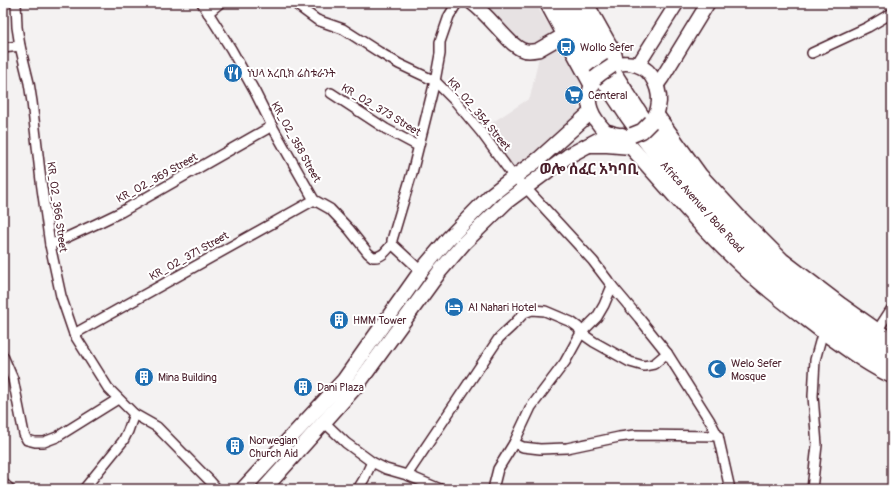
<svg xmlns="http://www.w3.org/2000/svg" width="895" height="492" viewBox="0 0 895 492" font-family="Pangolin,'Noto Sans Ethiopic',sans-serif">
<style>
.built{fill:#e7e2e3}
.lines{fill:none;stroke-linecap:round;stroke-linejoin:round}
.street-casing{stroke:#4a1f2b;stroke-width:12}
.secondary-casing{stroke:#4a1f2b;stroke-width:16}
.primary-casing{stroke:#4a1f2b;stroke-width:17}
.street{stroke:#fff;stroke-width:9}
.secondary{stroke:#fff;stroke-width:13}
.primary{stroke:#fff;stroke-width:14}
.primary-bridge-casing{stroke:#4a1f2b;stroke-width:17;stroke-linecap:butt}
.primary-bridge{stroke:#fff;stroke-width:14}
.labels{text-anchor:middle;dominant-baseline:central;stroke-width:4;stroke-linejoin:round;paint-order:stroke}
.poi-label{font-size:11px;fill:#4a1f2b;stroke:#fff;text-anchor:start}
.street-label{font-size:11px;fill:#4a1f2b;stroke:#fff}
.district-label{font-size:15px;font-weight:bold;fill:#4a1f2b;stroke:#fff}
</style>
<rect width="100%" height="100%" fill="#f4f2f2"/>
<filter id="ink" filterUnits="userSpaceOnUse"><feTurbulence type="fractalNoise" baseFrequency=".025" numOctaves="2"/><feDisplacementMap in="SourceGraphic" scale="8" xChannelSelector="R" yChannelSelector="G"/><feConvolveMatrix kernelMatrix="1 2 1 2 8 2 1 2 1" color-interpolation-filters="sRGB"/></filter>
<g filter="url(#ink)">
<path class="built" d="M485,3h50l45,72 -2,46 -65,47 -28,-41 45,-29 9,-42 -44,-36z"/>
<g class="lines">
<defs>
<g id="street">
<path d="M16,3l1,24 3,19 9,37 3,19 9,79 9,64 11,51 13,38 34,54 26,26 23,13 53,54 7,8"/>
<path d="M202,3l29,46 24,43 17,34 42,74 16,9 19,20 19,24 5,4c9,1 14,-7 19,-13"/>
<path d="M296,3l2,3 19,14 26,9 36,23 20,12 36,17 20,20 26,31 33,45 12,11 67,73 19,25 27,32 28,35 43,68 8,15 12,53"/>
<path d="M208,13l12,-10"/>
<path d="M3,48l17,-2"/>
<path d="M812,53l56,-26 24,-14"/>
<path d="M331,93l55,36 32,17"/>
<path d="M50,245l46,-21 25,-12 151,-86"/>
<path d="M421,271l-29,-27v-4l20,-67 23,-92 5,-27v-12l9,-26 8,-13"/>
<path d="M877,331l15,-23"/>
<path d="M74,334l240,-134"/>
<path d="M3,356l10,23 11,55 3,6 8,2h9l13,-5 61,-38"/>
<path d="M324,422l22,21 26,19 14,7 21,6 33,14"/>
<path d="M514,443l9,4 17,2 27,-1 52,-11 16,-2 83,1"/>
<path d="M407,475l92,-137 13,-12 12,-13 8,-3 13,1 26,11 7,5 3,6 13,9 36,20 14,4 10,-2 13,-11"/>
<path d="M3,483l7,6"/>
<path d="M84,489l39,-48 5,-10 6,-17"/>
<path d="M358,489l6,-10 8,-17"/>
<path d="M493,489l5,-20 16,-26 17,-36 34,-45 16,-29 16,-16 7,-12 8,-19"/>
<path d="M812,489l5,-44 -4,-49 2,-36 8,-29"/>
</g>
<g id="secondary">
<path d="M472,3c15,11 26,27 40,40 3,2 7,6 11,7 4,2 10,1 15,0l26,-15"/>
<path d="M638,65l39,-62"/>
<path d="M657,85l5,-7 46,-75"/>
</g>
<g id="primary">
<path d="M547,3l45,83"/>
<path d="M562,3c12,23 23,47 37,70 8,14 19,29 28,43 50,72 110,135 178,190 27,22 58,39 87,60"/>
<path d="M574,3c13,27 30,53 46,79 15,23 29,46 46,68 35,47 78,90 123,129 30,26 63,47 96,70l7,3"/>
<path d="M586,3l28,50 3,11"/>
<path d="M612,66c7,-3 17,-4 25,-1 16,5 25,27 21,43 -1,6 -4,10 -7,14"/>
<path d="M595,78c-8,16 -9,27 1,42 2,3 5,7 8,10 4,3 10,4 15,5"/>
<path d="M656,114l44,61 38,41 44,44 59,45 51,36"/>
<path d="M622,135l9,12c37,41 72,83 112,120 25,24 53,44 80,65 23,16 44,33 69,44"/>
<path d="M590,145h17l24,2"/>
<path d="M243,489l101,-109 77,-109 27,-32 43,-44 23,-18 25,-18 52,-47"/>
<path d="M264,489l94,-105 82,-113 24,-28 42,-41 62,-46 43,-23"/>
</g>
</defs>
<use href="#street" class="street-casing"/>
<use href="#secondary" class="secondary-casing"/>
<use href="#primary" class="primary-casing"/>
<use href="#street" class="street"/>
<use href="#secondary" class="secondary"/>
<use href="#primary" class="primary"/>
<defs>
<g id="primary-bridge">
<path d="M595,78l5,-4 12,-8"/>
<path d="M632,135l10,-4 9,-9"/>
</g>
</defs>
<use href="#primary-bridge" class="primary-bridge-casing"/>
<use href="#primary-bridge" class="primary-bridge"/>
</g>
</g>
<defs>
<symbol id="bus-disc" viewBox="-11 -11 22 22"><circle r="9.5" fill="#1f6fb2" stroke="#fff"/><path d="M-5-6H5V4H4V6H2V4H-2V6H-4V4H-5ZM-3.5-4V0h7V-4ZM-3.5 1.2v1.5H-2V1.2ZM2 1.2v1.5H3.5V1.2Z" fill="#fff"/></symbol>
<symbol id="restaurant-disc" viewBox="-11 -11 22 22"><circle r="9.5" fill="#1f6fb2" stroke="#fff"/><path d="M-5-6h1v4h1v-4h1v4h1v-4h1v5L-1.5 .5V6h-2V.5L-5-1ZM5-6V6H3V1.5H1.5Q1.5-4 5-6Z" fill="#fff"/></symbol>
<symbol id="supermarket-disc" viewBox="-11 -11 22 22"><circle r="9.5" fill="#1f6fb2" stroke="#fff"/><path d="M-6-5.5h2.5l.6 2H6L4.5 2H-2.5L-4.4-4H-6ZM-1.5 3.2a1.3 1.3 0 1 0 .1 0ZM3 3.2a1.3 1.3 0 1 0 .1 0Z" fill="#fff"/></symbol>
<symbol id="hotel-disc" viewBox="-11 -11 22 22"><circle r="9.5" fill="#1f6fb2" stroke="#fff"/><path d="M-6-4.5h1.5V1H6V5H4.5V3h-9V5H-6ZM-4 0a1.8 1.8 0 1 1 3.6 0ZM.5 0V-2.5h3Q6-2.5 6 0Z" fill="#fff"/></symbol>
<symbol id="building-disc" viewBox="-11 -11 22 22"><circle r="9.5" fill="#1f6fb2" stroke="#fff"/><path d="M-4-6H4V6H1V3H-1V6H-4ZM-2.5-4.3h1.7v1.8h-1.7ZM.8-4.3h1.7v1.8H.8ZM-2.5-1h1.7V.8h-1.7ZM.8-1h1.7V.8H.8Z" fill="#fff"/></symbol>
<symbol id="mosque-disc" viewBox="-11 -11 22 22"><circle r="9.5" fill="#1f6fb2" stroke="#fff"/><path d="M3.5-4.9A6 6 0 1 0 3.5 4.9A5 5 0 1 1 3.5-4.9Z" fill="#fff"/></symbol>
</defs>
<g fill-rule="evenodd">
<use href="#bus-disc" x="555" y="36" width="22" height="22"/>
<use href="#restaurant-disc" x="222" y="62" width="22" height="22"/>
<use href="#supermarket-disc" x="563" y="84" width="22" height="22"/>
<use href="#hotel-disc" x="443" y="296" width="22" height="22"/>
<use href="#building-disc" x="328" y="309" width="22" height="22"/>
<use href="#mosque-disc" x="706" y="358" width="22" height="22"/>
<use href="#building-disc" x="133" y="366" width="22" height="22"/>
<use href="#building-disc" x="292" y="376" width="22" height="22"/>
<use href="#building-disc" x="224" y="435" width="22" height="22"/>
</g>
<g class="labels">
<g class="poi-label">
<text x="580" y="47">Wollo Sefer</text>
<text x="247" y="73">ነህላ አረቢክ ሬስቱራንት</text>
<text x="588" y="95">Centeral</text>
<text x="468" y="307">Al Nahari Hotel</text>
<text x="353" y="320">HMM Tower</text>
<text x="731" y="363">Welo Sefer<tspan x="731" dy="13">Mosque</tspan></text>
<text x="158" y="377">Mina Building</text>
<text x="317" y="387">Dani Plaza</text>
<text x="249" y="440">Norwegian<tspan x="249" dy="13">Church Aid</tspan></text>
</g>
<g class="street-label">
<text transform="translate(381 110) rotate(31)">KR_02_373 Street</text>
<text transform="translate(479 114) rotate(50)">KR_02_354 Street</text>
<text transform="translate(296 142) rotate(61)">KR_02_358 Street</text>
<text transform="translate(157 178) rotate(-29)">KR_02_369 Street</text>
<text transform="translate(57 207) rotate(82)">KR_02_366 Street</text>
<text transform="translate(702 207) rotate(48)">Africa Avenue / Bole Road</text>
<text transform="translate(189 256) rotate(-29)">KR_02_371 Street</text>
</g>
<g class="district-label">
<text x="589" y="169">ወሎ ሰፈር አካባቢ</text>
</g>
</g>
<rect width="895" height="492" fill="none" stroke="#fff" stroke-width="16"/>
<rect x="8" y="8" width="879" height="476" fill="none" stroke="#4a1f2b" stroke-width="1.5" filter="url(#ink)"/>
</svg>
